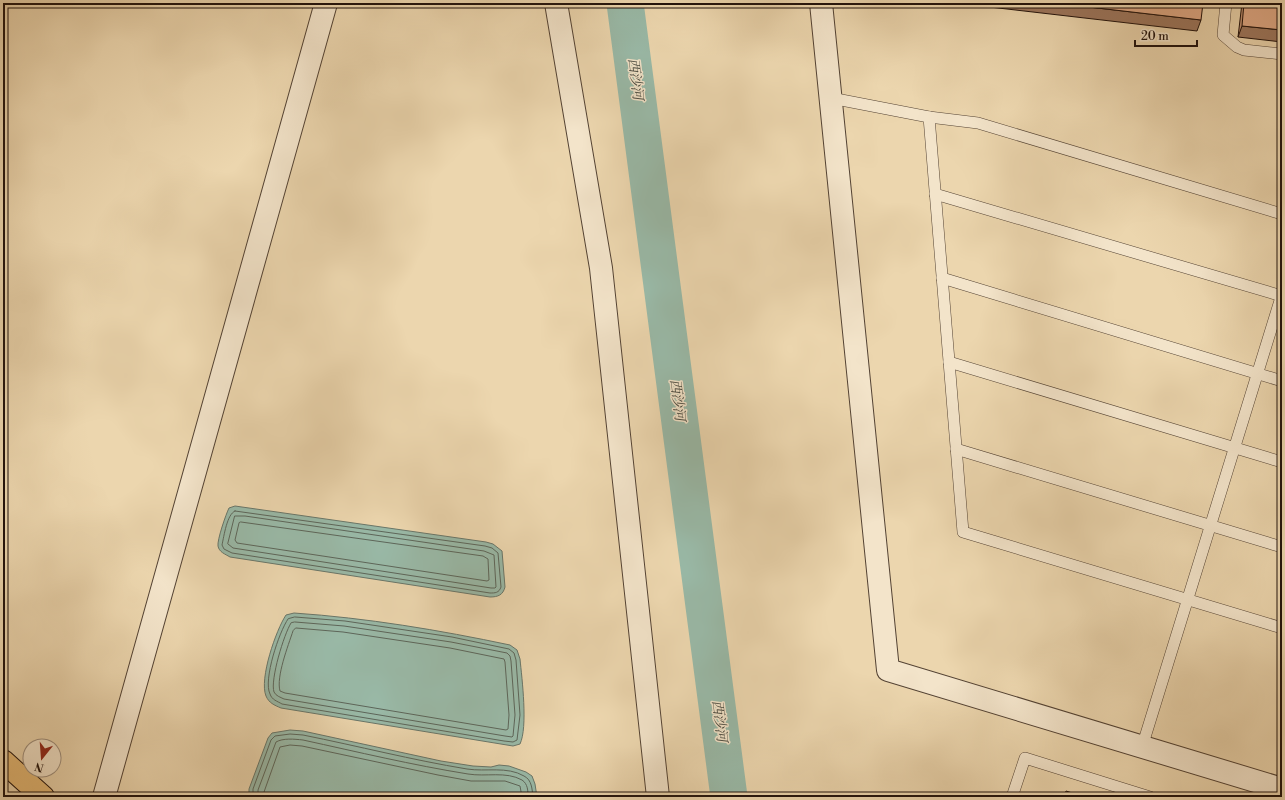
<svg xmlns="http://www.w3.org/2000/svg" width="1285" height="800" viewBox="0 0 1285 800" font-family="'Libre Bodoni','Noto Serif SC',serif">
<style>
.water{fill:#99b9a7;stroke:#697669}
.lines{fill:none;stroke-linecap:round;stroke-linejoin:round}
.shore{stroke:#5d665a;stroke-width:1}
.river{stroke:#99b9a7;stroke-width:37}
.service-casing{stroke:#544334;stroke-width:12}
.minor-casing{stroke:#544334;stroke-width:24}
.tertiary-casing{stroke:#544334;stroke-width:24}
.motorway-casing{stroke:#21120c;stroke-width:24}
.service{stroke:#f3e4ca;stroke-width:11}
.minor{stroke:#f3e4ca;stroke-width:22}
.tertiary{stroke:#f3e4ca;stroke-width:22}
.motorway{stroke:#e6bb77;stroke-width:22}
.wall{fill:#c19274;stroke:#21120c}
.shaded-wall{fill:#9d775e;stroke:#21120c}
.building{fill:#e0aa87;stroke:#21120c}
.labels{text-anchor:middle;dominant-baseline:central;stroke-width:3;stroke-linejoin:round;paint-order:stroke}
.water-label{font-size:14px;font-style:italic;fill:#4b4c42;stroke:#f3e4ca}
</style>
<rect width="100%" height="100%" fill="#ecd6ae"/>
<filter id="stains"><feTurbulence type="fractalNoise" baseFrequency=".005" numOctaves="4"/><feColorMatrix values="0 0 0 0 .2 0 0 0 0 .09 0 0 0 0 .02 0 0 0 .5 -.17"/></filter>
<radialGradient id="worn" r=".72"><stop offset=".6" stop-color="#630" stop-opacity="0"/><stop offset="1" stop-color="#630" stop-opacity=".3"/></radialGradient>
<g class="water">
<path d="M235,506l251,36 7,2 9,7 3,36c-2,8 -7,10 -15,10l-260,-40c-5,-3 -11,-5 -12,-11 -1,-6 8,-32 11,-38z"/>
<path d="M294,613c73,5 145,17 216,32l7,5 3,9c2,20 8,68 0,85l-7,2 -232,-38c-7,-3 -12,-5 -15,-12 -7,-17 10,-66 20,-81z"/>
<path d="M290,730l13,1 138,30 32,5 18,1 8,-2 10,1 17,6 6,4 3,8 2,13h-288v-8l19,-51 4,-5z"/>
</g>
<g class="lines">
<g class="shore">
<path d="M235,511l250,35 7,2 6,5 3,34c-2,6 -6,6 -11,6l-258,-40 -8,-4 -2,-4c2,-9 5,-31 13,-34z"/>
<path d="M235,516h10l239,35 10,4 2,32 -1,1h-4l-258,-40 -5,-4z"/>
<path d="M241,522l242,34 5,3 1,21 -2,1 -250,-38 -2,-3 4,-17z"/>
<path d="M295,617l50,4 107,16 57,12 5,4 2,7 4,55 -3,25 -4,2 -9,-1 -222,-37c-5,-3 -10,-4 -12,-10 -7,-14 9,-62 18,-75z"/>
<path d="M295,622l49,4 107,16 56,11 3,3 1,5 4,54 -2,21 -1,1 -7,-1 -221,-37c-4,-2 -8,-3 -10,-7 -4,-12 10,-58 17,-69z"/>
<path d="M296,628l47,4 107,16 54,11 1,3 4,53 -1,14 -2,1 -221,-37 -5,-2c-4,-14 8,-45 13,-60z"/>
<path d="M253,797v-8l18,-49 4,-4 15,-2 13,1c55,11 109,25 164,34 19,3 40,-3 57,7 8,4 8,13 9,21"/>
<path d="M258,797v-7l18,-48c7,-4 18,-3 27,-2 55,12 109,25 165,34 18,3 38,-3 54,6 6,4 6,11 6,17"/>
<path d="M264,797v-5l16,-45 10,-2 12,1 136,29 33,6h34l15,5 2,11"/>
</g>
<path class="river" d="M625,3l104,794"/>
<defs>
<g id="service">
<path d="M1226,3l-3,32 14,12 7,3 38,4"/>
<path d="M831,98l98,19 34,415 319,96"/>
<path d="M929,117l49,6 304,91"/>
<path d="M935,194l347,102"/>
<path d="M942,278l340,103"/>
<path d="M949,362l333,100"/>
<path d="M956,449l326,98"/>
<path d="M1142,747l140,-453"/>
<path d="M1012,797l13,-39 125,39"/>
</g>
<g id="minor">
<path d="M556,3l45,265 57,529"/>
<path d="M104,797l222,-794"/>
</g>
<path id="tertiary" d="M821,3l67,667 394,119"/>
<path id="motorway" d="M3,761l40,36"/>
</defs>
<use href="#service" class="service-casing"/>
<use href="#minor" class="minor-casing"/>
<use href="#tertiary" class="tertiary-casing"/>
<use href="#motorway" class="motorway-casing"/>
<use href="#service" class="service"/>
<use href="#minor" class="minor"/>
<use href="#tertiary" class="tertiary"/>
<use href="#motorway" class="motorway"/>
</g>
<path class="wall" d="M1242,3h40l-44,34z"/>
<g class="shaded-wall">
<path d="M955,3h99l147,17 -4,11z"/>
<path d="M1242,26l40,4v12l-44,-5z"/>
</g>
<g class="building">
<path d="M1054,3h149l-2,17z"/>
<path d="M1244,3h38v27l-40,-4z"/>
<path d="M1066,791l19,6h-21z"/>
</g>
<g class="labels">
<g class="water-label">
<text transform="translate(635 79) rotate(83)">西沙河</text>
<text transform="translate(677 400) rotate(83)">西沙河</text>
<text transform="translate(719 721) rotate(83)">西沙河</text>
</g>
</g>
<rect width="1285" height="800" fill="none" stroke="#ecd6ae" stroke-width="16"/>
<rect x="4" y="4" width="1277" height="792" fill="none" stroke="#21120c" stroke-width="2"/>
<rect x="8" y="8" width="1269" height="784" fill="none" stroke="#21120c"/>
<g transform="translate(42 758) rotate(197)"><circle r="19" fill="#f3e4ca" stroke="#9f907e"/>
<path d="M0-3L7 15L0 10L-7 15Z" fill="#8f2418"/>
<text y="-6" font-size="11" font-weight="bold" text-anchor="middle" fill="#21120c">N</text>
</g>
<path d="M1135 40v6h62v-6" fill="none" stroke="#21120c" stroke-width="2"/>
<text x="1141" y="40" font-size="12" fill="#21120c" stroke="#f3e4ca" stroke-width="3" paint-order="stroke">20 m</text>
<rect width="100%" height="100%" filter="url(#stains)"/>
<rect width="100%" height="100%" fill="url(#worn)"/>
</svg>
